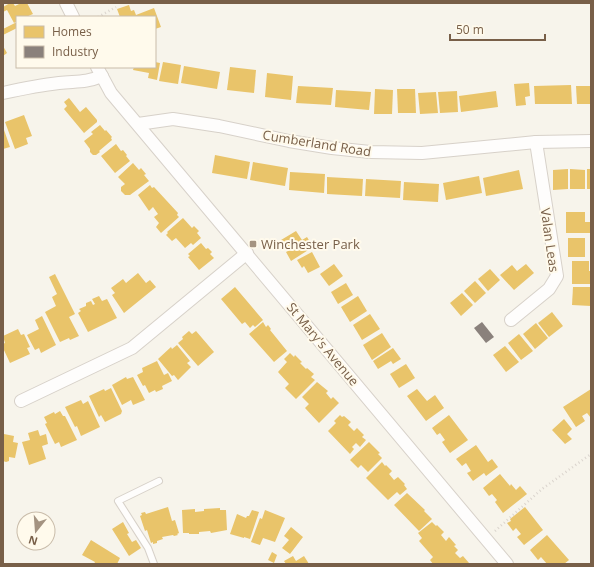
<svg xmlns="http://www.w3.org/2000/svg" width="594" height="567" viewBox="0 0 594 567" font-family="'Open Sans',sans-serif">
<style>
.homes{fill:#e9c46a}
.industry{fill:#8a817c}
.lines{fill:none;stroke-linecap:round;stroke-linejoin:round}
.lane-casing{stroke:#d7d1c9;stroke-width:8}
.street-casing{stroke:#d7d1c9;stroke-width:14}
.path{stroke:#dad4cd;stroke-width:2.5;stroke-dasharray:1 3;stroke-linecap:butt}
.lane{stroke:#fefdfc;stroke-width:6}
.street{stroke:#fefdfc;stroke-width:12}
.poi-dot{fill:#a49381;stroke:#fffaec;stroke-width:1.5}
.labels{text-anchor:middle;dominant-baseline:central;stroke-width:4;stroke-linejoin:round;paint-order:stroke}
.street-label{font-size:13px;fill:#785f48;stroke:#fffaec}
.poi-label{font-size:13px;fill:#785f48;stroke:#fffaec;text-anchor:start}
</style>
<rect width="100%" height="100%" fill="#f7f4eb"/>
<g class="homes">
<path d="M10,3h3l2,3 6,-3h6l6,11 -7,3h-9v4l-3,2 -7,-13 -4,2v-5z"/>
<path d="M129,5l2,6 3,-1 2,5 18,-7 7,19 -6,2v-12h-35l-3,-8z"/>
<path d="M17,22v6l-14,7v-6z"/>
<path d="M3,46l4,7 -4,3z"/>
<path d="M155,62l5,1 -3,17 -9,-2 1,-5 -16,-3 1,-3h21z"/>
<path d="M163,62l18,3 -3,19 -19,-3z"/>
<path d="M184,66l36,6 -3,17 -36,-6z"/>
<path d="M230,67l26,3 -2,23 -27,-3z"/>
<path d="M267,73l26,3 -2,24 -26,-3z"/>
<path d="M529,83l1,13 -5,1 1,8 -10,1 -2,-22z"/>
<path d="M571,85l1,19h-37l-1,-18z"/>
<path d="M298,86l35,2 -2,17 -35,-2z"/>
<path d="M576,86h15v18h-14z"/>
<path d="M375,89l18,1 -1,24h-18z"/>
<path d="M397,89h18l1,24h-18z"/>
<path d="M336,90l35,2 -2,18 -34,-3z"/>
<path d="M457,91l1,21 -18,1 -2,-21z"/>
<path d="M496,91l2,16 -37,5 -2,-16z"/>
<path d="M436,92l2,21 -18,1 -2,-21z"/>
<path d="M69,98l11,14 6,-5 11,13v2l-13,11 -20,-24 3,-3 -3,-4z"/>
<path d="M24,115l8,21 -6,2 2,6 -13,5 -10,-27z"/>
<path d="M100,125l5,6 1,-1 6,7 -1,1 1,2 -13,11 1,1 -4,3h-3l-3,-3v-3l-6,-8 9,-7 -2,-2z"/>
<path d="M3,127l7,20 -7,2z"/>
<path d="M116,144l5,7 2,-1 4,5 -1,1 4,5 -15,12 -14,-17z"/>
<path d="M215,155l35,7 -3,17 -35,-6z"/>
<path d="M253,162l35,6 -3,18 -35,-6z"/>
<path d="M133,163l6,7 2,-2 5,6 -2,1 5,6 -19,14h-5l-4,-4v-4l4,-3 -7,-7z"/>
<path d="M568,169v20l-15,1v-20z"/>
<path d="M570,169l15,1v19h-15z"/>
<rect x="587" y="169" width="4" height="20"/>
<path d="M519,170l4,19 -37,7 -3,-18z"/>
<path d="M290,172l35,2 -1,19 -35,-3z"/>
<path d="M479,176l3,17 -36,7 -3,-17z"/>
<path d="M327,177l36,2 -1,17 -35,-2z"/>
<path d="M366,179l35,2 -1,17 -35,-2z"/>
<path d="M404,182l35,2 -1,18 -35,-2z"/>
<path d="M150,185l2,3 2,-1 24,26 -1,2 2,2 -18,16 -5,-6 3,-4 -5,-6 4,-3 -5,-7 -4,4 -11,-16z"/>
<path d="M566,212h19v10h6v11h-25z"/>
<path d="M183,218l9,10 2,-2 5,5 -2,2 4,5 -8,7 -2,-2 -6,5 -9,-10 -4,3 -6,-6 2,-2 -1,-1z"/>
<path d="M296,231l6,9 5,-3 6,10 -22,14 -5,-9 2,-1 -7,-11z"/>
<rect x="568" y="238" width="17" height="19"/>
<path d="M201,243l5,6 2,-1 4,4 -2,2 4,4 -15,12 -11,-13 2,-1 -2,-2z"/>
<path d="M312,252l8,15 -12,6 -4,-7 -2,2 -5,-8z"/>
<path d="M572,261h17v10h2v13h-19z"/>
<path d="M334,264l9,12 -14,10 -9,-12z"/>
<path d="M526,264l8,9 -20,17 -14,-15 12,-10 5,6z"/>
<path d="M490,269l10,11 -12,11 -10,-12z"/>
<path d="M138,273l8,10 4,-3 6,7 -32,26 -12,-18 3,-2 -4,-5 12,-9 3,4z"/>
<path d="M55,274l20,40 -6,3 10,19 -9,4 -1,-2 -9,4 -15,-30 11,-6 -4,-9 5,-3 -8,-17z"/>
<path d="M475,281l11,12 -11,10 -11,-12z"/>
<path d="M346,283l7,12 -15,9 -7,-12z"/>
<path d="M235,287l28,33 -8,7 -2,-2 -3,3 -5,-6 -3,2 -21,-25z"/>
<path d="M573,287h18v19l-19,-1z"/>
<path d="M462,293l11,12 -12,11 -11,-13z"/>
<path d="M99,296l3,5 5,-2 10,19 -29,14 -10,-19 3,-2 -2,-2 7,-3v-3l5,-2 2,4 2,-1 -3,-5z"/>
<path d="M358,296l9,15 -17,11 -9,-15z"/>
<path d="M552,312l11,14 -14,11 -11,-14z"/>
<path d="M370,314l10,15 -18,11 -9,-15z"/>
<path d="M42,316l14,29 -15,8 -2,-5 -4,2 -8,-15 12,-6 -4,-9z"/>
<path d="M263,322l3,5 2,-2 3,4 -1,1 17,21 -13,11 -25,-28z"/>
<path d="M536,323l12,15 -13,11 -12,-15z"/>
<path d="M18,329l3,6 3,-1 6,13 -3,1 3,6 -20,9 -7,-15v-4l2,-1 -2,-7z"/>
<path d="M189,331l3,3 4,-3 18,21 -16,14 -20,-23 5,-4 -1,-2z"/>
<path d="M382,333l9,14 -19,13 -9,-15z"/>
<path d="M519,334l14,17 -12,9 -13,-17z"/>
<path d="M177,345l13,16 -3,2 4,4 -13,13 -4,-5 -2,1 -14,-17 13,-12 1,2z"/>
<path d="M505,346l14,16 -13,10 -13,-17z"/>
<path d="M393,348l8,11 -8,5 -2,-3 -13,8 -5,-8z"/>
<path d="M290,353l4,4 1,-2 7,7 -2,1 6,6 1,-1 7,6 -3,3 4,3 -19,19 -11,-11 4,-4 -11,-12 9,-10 -3,-3z"/>
<path d="M157,361l7,14 4,-2 4,8 -10,5 1,3 -7,3 -1,-2 -6,3 -4,-8 -2,1 -6,-11 6,-3 -1,-4z"/>
<path d="M406,364l9,14 -16,10 -9,-14z"/>
<path d="M126,377l1,2 6,-2 12,23 -12,5 -2,-5 -9,5 -10,-20z"/>
<path d="M317,382l11,9 -2,2 5,6 2,-2 6,6 -20,20 -14,-15 4,-4 -7,-7z"/>
<path d="M111,388l11,23 -1,3 -16,8 -4,-7 -2,2 -10,-21 15,-7 1,2z"/>
<path d="M417,389l10,12 8,-6 9,13 -18,13 -19,-25z"/>
<path d="M591,389v29l-4,-5 -5,3 3,5 -9,6 -13,-20z"/>
<path d="M81,400l2,4 5,-3 12,26 -19,9 -4,-10 -2,1 -10,-20z"/>
<path d="M60,411l3,5h2l12,24 -16,7 -2,-5 -4,2 -10,-20 2,-1 -3,-6 10,-5 1,2z"/>
<path d="M340,415l2,2 2,-1 7,6 -3,3 6,6 3,-3 7,7 -2,2 4,3 -6,7 -4,-4 -4,4 2,2 -4,5 -22,-23 8,-8 -2,-2z"/>
<path d="M449,415l19,25 -18,13 -8,-11 3,-2 -5,-7 -3,2 -5,-7z"/>
<path d="M564,419l8,10 -5,5 5,5 -7,5 -13,-14z"/>
<path d="M38,430l2,6 6,-2 2,10 -6,2 4,13 -17,6 -7,-23 8,-2 -2,-7z"/>
<path d="M4,434l10,2 -1,6 5,1 -3,15 -6,-1v4l-3,1 -3,-1v-22z"/>
<path d="M369,442l11,11 -2,1 4,4 -14,14 -7,-7 -3,3 -8,-8z"/>
<path d="M476,445l12,17 4,-3 6,8 -12,9 -2,-3 -11,8 -6,-8 4,-2 -5,-8 -4,3 -6,-7z"/>
<path d="M382,462l3,4 1,-1 6,6 -3,3 5,6 4,-3 7,7 -1,1 3,4 -7,6 -3,-3 -9,8 -22,-22z"/>
<path d="M500,474l10,12 1,-2 5,6 4,-4 7,8 -24,19 -8,-11 2,-2 -5,-6 -3,2 -6,-8z"/>
<path d="M407,493l18,17 -1,1 8,8 -13,12 -25,-26z"/>
<path d="M168,507l4,14 3,-1 4,13 -2,1 1,1 -4,1 -1,-1 -11,2 1,2 -6,2v2l-4,1v-2l-2,1 -4,-13 -2,1 -5,-15 2,-1 -1,-2 4,-1 1,2z"/>
<path d="M525,507l18,23 -19,15 -7,-8 4,-3 -5,-6 -3,3 -6,-8 4,-2 -1,-2z"/>
<path d="M220,508v2h6l1,20 -16,3 -1,-2 -11,1v2h-10v-1h-6l-1,-23 13,-1v3l9,-1v-2z"/>
<path d="M252,510l7,2 -9,27 -6,-2v1l-14,-4 7,-20 9,4 1,-2h2z"/>
<path d="M265,510l20,8 -10,24 -12,-4 -3,7 -9,-3 9,-24 2,1z"/>
<path d="M123,522l6,11 -2,1 5,8 4,-2 5,8 -12,8 -17,-27z"/>
<path d="M432,522l4,4 1,-1 7,7 -3,3 5,6 3,-4 7,8 -2,1 4,4 -3,3 5,5 3,-2 6,7 -1,1h-35l-3,-4 3,-3 -14,-16 3,-3 -4,-5z"/>
<path d="M291,527l12,10 -13,17 -8,-6 7,-8 -5,-4z"/>
<path d="M547,535l22,25 -5,4h-17l-6,-7 -3,3 -8,-10z"/>
<path d="M91,540l29,18 -3,6h-23l1,-2 -13,-7z"/>
<path d="M272,552l5,3 -3,8 -6,-3z"/>
<path d="M293,556l3,5 8,-5 5,8h-23l-2,-3z"/>
</g>
<path class="industry" d="M482,322l12,15 -8,6 -12,-15z"/>
<g class="lines">
<defs>
<path id="lane" d="M154,564l-6,-16 -30,-47 41,-20"/>
<g id="street">
<path d="M66,3l7,14"/>
<path d="M97,67l14,26 396,471"/>
<path d="M3,93c18,-4 37,-8 56,-10 17,-2 26,0 43,-7"/>
<path d="M138,124l35,-5 46,7 70,15 43,7 38,4 52,1 114,-11 55,-1"/>
<path d="M511,320l38,-31 8,-13 -21,-134"/>
<path d="M21,401l111,-53 115,-95"/>
</g>
</defs>
<use href="#lane" class="lane-casing"/>
<use href="#street" class="street-casing"/>
<g class="path">
<path d="M98,17l18,-10"/>
<path d="M495,531l47,-42 49,-35"/>
</g>
<use href="#lane" class="lane"/>
<use href="#street" class="street"/>
</g>
<rect class="poi-dot" x="249" y="240" width="8" height="8" rx="2"/>
<g class="labels">
<g class="street-label">
<text transform="translate(317 143) rotate(9)">Cumberland Road</text>
<text transform="translate(550 240) rotate(82)">Valan Leas</text>
<text transform="translate(323 344) rotate(50)">St Mary's Avenue</text>
</g>
<g class="poi-label">
<text x="261" y="244">Winchester Park</text>
</g>
</g>
<rect width="594" height="567" fill="none" stroke="#785f48" stroke-width="8"/>
<rect x="16" y="16" width="140" height="52" fill="#fffaec" stroke="#c9bcaa"/>
<rect x="24" y="26" width="20" height="12" fill="#e9c46a" stroke="#c9bcaa"/>
<text x="52" y="36" font-size="12" fill="#785f48">Homes</text>
<rect x="24" y="46" width="20" height="12" fill="#8a817c" stroke="#c9bcaa"/>
<text x="52" y="56" font-size="12" fill="#785f48">Industry</text>
<g transform="translate(36 531) rotate(197)"><circle r="19" fill="#fffaec" stroke="#c9bcaa"/>
<path d="M0-3L7 15L0 10L-7 15Z" fill="#a49381"/>
<text y="-6" font-size="11" font-weight="bold" text-anchor="middle" fill="#785f48">N</text>
</g>
<path d="M450 34v6h95v-6" fill="none" stroke="#785f48" stroke-width="2"/>
<text x="456" y="34" font-size="12" fill="#785f48" stroke="#fffaec" stroke-width="3" paint-order="stroke">50 m</text>
</svg>
